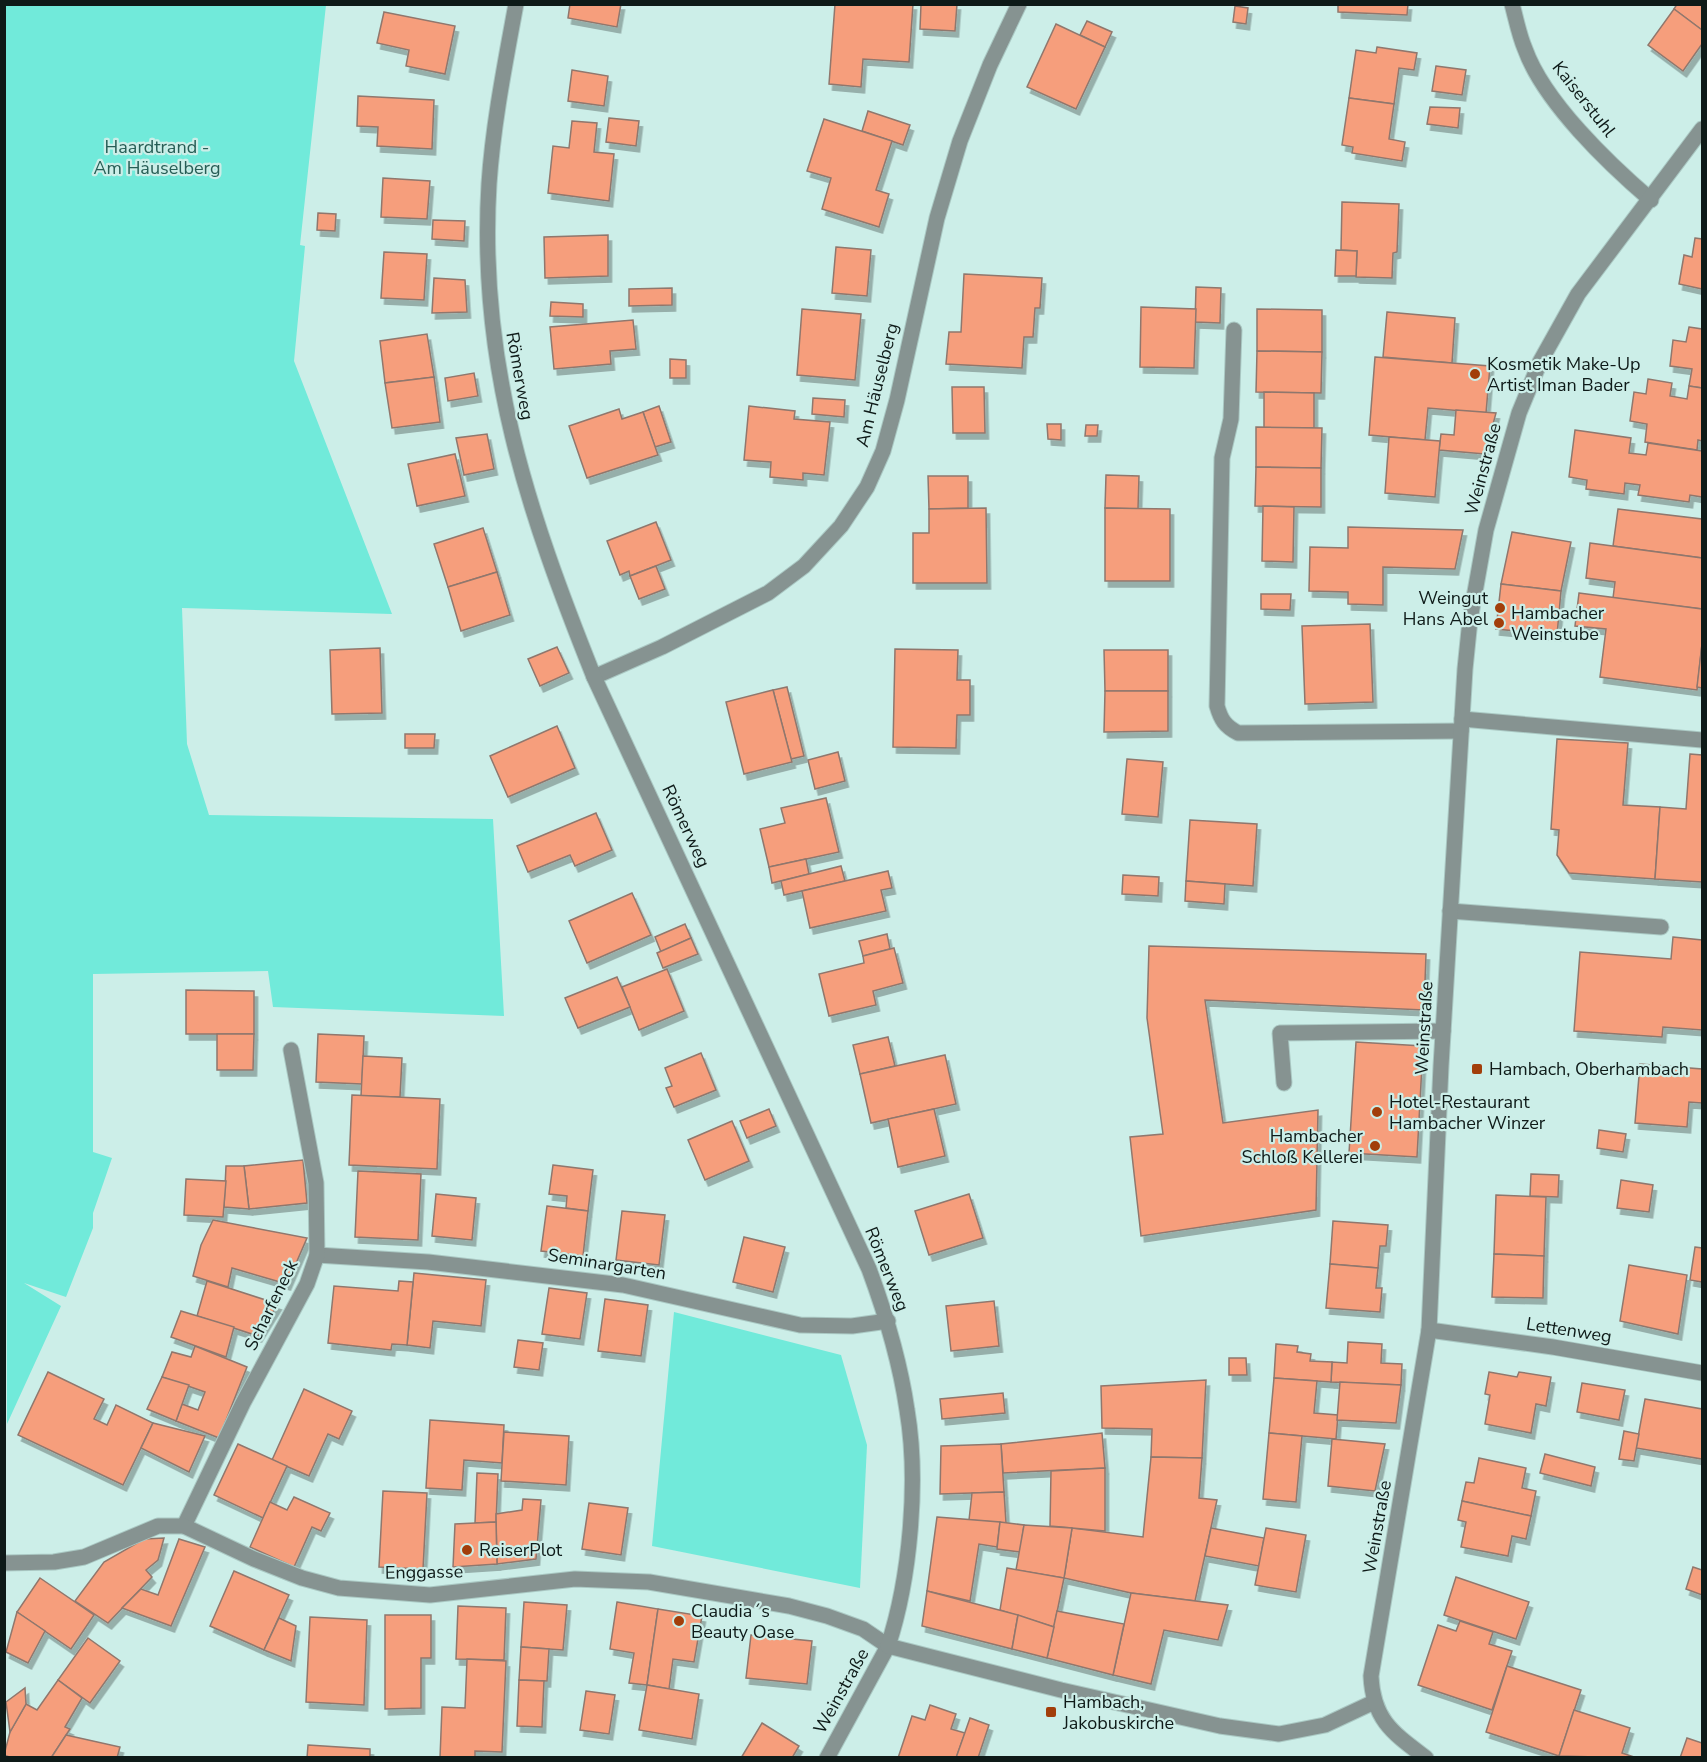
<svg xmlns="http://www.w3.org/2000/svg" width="1707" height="1762" viewBox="0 0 1707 1762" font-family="'Nunito Sans',sans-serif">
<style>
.green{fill:#71eada}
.building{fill:#f69e7b;stroke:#90776d;stroke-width:1.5;filter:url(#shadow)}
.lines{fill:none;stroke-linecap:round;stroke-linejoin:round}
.service-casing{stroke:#aac8c3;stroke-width:17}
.minor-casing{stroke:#aac8c3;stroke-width:17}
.tertiary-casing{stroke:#aac8c3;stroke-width:17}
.service{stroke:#869391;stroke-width:15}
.minor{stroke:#869391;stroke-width:15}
.tertiary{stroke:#869391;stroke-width:15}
.poi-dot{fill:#a23e0a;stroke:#cceee8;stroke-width:2}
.labels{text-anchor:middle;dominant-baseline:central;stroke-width:4.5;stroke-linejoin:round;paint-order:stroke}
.street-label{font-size:18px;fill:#0e1a18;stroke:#cceee8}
.park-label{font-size:18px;fill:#265d55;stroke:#cceee8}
.poi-label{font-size:18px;fill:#0e1a18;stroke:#cceee8;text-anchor:start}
</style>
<defs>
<filter id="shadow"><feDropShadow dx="3.5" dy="6" stdDeviation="0" flood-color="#0004"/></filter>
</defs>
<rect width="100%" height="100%" fill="#cceee8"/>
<g class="green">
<path d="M4,5h322l-26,240 5,1 -11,115 98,253 -210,-6 5,136 22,71 284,4 11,197 -231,-9 -5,-36 -175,3v178l19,6 -19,55v15l-27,69 -42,-14 37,23 -54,118z"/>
<path d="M674,1312l167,43 26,90 -7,143 -208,-42z"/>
</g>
<g class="building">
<path d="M570,4h51l-4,23 -49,-9z"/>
<path d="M835,4h78l-4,58 -46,-3 -2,28 -32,-3z"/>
<path d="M921,4h36l-2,27 -35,-2z"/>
<path d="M1338,4h70l-1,11 -69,-3z"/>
<path d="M1677,4h25v26l-28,-21z"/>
<path d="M1235,6l13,2 -2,16 -13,-2z"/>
<path d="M1674,9l28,21v14l-19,27 -35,-26z"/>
<path d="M384,12l71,14 -10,48 -39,-8 3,-16 -32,-7z"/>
<path d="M1087,21l25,11 -7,15 -25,-12z"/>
<path d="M1056,24l49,23 -29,62 -49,-22z"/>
<path d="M1377,47l40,6 -3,17 -15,-2 -5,36 -45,-6 7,-48 20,3z"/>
<path d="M1436,66l30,4 -4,25 -30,-4z"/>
<path d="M572,70l36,6 -4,30 -36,-5z"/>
<path d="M358,96l76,4 -2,49 -55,-3 1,-19 -21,-1z"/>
<path d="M1349,98l45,6 -5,35 16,3 -3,19 -50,-8 1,-6 -11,-2z"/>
<path d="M1430,107l30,1 -2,20 -31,-4z"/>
<path d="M868,111l42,14 -7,20 -41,-14z"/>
<path d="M609,118l30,3 -3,25 -30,-4z"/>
<path d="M824,119l68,22 -16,49 13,4 -10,33 -57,-18 9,-31 -24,-7z"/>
<path d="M572,121l25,2 -3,29 20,2 -5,47 -61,-8 5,-47 16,2z"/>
<path d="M383,178l47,3 -3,38 -46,-2z"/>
<path d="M1342,202l57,2 -2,48 -4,1 -1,25 -36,-1 1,-26 -16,-1z"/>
<path d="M318,213l18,1 -1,17 -18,-1z"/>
<path d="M433,220l32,1 -1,20 -32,-2z"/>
<path d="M608,235v41l-63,2 -1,-41z"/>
<path d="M1695,238l7,1v50l-23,-5 5,-29 8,2z"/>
<path d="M836,247l35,3 -4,46 -35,-3z"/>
<path d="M1336,250l21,1 -1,25h-21z"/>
<path d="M384,252l43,2 -3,46 -43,-2z"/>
<path d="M964,274l78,4 -2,30h-5l-2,29h-9l-2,31 -76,-4 3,-32h12z"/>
<path d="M434,278l31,2 2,32 -35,1z"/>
<path d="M1196,287l25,1 -1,35 -25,-1z"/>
<path d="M672,288v17l-43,1v-17z"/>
<path d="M551,302l32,2v13l-33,-1z"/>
<path d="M1141,307l55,2 -2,59 -54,-1z"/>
<path d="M802,309l59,5 -6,66 -58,-5z"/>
<path d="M1257,309l65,1v42l-65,-1z"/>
<path d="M1387,312l68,6 -3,45 -69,-6z"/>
<path d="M633,320l3,29 -26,2 1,13 -57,5 -4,-42z"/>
<path d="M1689,327l13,2v59l-13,-2 3,-17 -22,-3 3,-26 13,2z"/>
<path d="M427,334l7,43 -49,6 -5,-42z"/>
<path d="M1257,351l65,1 -1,41 -65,-1z"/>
<path d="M1375,357l115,9 -4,47 -58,-5 -3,32 -56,-5z"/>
<path d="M670,359l16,1v18h-16z"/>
<path d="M474,373l4,23 -30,5 -3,-23z"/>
<path d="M434,377l6,45 -48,6 -7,-45z"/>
<path d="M1648,379l24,4 -2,13 17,3 2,-13 13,2v53l-4,-1 -1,10 -52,-8 2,-18 -17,-3 4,-29 12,2z"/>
<path d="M952,387h32l1,46h-32z"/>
<path d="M1264,392l50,1v35h-50z"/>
<path d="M813,398l32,2 -1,17 -32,-3z"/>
<path d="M659,406l12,36 -16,5 -12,-35z"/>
<path d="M749,406l46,5 -1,8 36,3 -6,53 -21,-2v7l-33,-3 1,-15 -27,-2z"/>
<path d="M619,409l3,10 21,-7 15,43 -71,23 -18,-52z"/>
<path d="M1456,410l40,3 -11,41 -46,-4 2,-16 13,1z"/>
<path d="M1047,424h14v16l-13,-1z"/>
<path d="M1086,425h12l-1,11h-12z"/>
<path d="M1256,427l66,1 -1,40 -65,-1z"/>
<path d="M1575,430l56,8 -2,15 17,2 2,-12 54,8v46l-12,-2 -1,7 -51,-7 2,-10 -15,-2 -1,11 -38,-5 1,-9 -18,-3z"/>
<path d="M487,434l7,35 -30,6 -8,-37z"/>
<path d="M1389,437l51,4 -5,56 -50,-4z"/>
<path d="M455,454l10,42 -48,10 -9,-42z"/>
<path d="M1256,467l65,1v39l-66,-1z"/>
<path d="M1106,475l33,1 -1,33 -33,-1z"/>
<path d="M928,476h40v32l-39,1z"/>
<path d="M1263,506l31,1 -1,55 -31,-1z"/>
<path d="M986,508l1,75h-74v-50h16v-24z"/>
<path d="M1105,508l65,1v72h-65z"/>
<path d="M1618,509l84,10v39l-89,-12z"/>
<path d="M656,522l15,38 -41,16 -1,-5 -9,4 -13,-34z"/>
<path d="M1348,527l115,3 -8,39 -72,-2v38l-35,-1v-12l-39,-1 1,-44 38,1z"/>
<path d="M483,528l14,44 -49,15 -14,-43z"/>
<path d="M1512,532l59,10 -10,49 -60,-7z"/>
<path d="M1590,543l112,15v51l-89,-11 2,-16 -29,-4z"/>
<path d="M656,566l9,23 -26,10 -9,-23z"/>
<path d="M497,572l13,43 -49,16 -13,-44z"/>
<path d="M1501,584l60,7 -4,44 -61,-6z"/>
<path d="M1579,593l123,16v35l-5,46 -97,-13 6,-48 -31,-3z"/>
<path d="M1261,594h30l-1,16 -29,-1z"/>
<path d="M1370,624l3,78 -68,2 -3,-78z"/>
<path d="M1702,644v44l-5,-1z"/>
<path d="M557,647l12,26 -29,13 -12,-27z"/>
<path d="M380,648l2,65 -50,1 -2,-64z"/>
<path d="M895,649l63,1 -1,30h13v35h-13l-1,33 -63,-1z"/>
<path d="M1104,650h64v41h-63z"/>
<path d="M787,687l17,69 -13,3 -18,-69z"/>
<path d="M773,690l19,72 -48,12 -18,-72z"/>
<path d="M1105,691h63v40l-64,1z"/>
<path d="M557,726l18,42 -67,29 -18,-41z"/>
<path d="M405,734h30l-1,14h-29z"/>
<path d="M1557,739l71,4 -5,62 37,2 -5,72 -86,-6 -12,-18 2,-25 -8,-1z"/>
<path d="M838,752l7,29 -30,8 -7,-29z"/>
<path d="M1690,754l12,1v127l-47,-3 5,-72 26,2z"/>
<path d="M1127,759l36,3 -5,55 -36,-3z"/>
<path d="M826,798l13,54 -70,15 -9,-38 25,-6 -4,-15z"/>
<path d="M596,813l16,37 -37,16 -5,-11 -42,17 -11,-26z"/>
<path d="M1190,820l67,4 -4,62 -67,-5z"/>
<path d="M806,859l3,15 -37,9 -3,-16z"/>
<path d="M841,866l4,15 -61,14 -3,-14z"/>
<path d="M888,871l4,17 -11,2 5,21 -76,17 -8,-37z"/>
<path d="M1123,875l36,2 -1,19 -36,-2z"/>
<path d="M1186,881l39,3 -1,20 -39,-3z"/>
<path d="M632,893l19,42 -64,28 -18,-42z"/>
<path d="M685,924l6,14 -30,14 -6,-15z"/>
<path d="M887,934l3,15 -27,7 -4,-15z"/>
<path d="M1673,937l29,3v90l-39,-3 -1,10 -88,-6 6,-79 91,7z"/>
<path d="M691,938l7,16 -35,14 -6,-15z"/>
<path d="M1149,946l277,8 -2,56 -219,-10 18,123 95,-13 -2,100 -175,26 -11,-99 33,-3 -16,-116z"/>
<path d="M894,948l9,35 -30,8 3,14 -47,11 -10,-42 45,-11 -1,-7z"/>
<path d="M667,969l17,42 -45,19 -17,-43z"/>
<path d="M617,977l13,30 -52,21 -13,-30z"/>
<path d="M186,990l68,1v43h-68z"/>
<path d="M217,1034h37l-1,36h-36z"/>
<path d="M318,1034l46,2 -2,48 -46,-2z"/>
<path d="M888,1037l7,29 -35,8 -7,-29z"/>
<path d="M1356,1042l67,4 -6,111 -68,-4z"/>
<path d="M701,1053l15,37 -42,17 -8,-19 6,-2 -7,-18z"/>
<path d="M945,1055l11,49 -85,19 -11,-49z"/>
<path d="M363,1056l39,2 -2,39 -39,-1z"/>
<path d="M1640,1064l62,5v34l-13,-1 -2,25 -52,-4z"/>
<path d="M352,1095l88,4 -3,70 -88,-4z"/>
<path d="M769,1109l7,17 -29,12 -7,-17z"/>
<path d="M934,1109l11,47 -47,11 -10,-48z"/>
<path d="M732,1121l17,40 -44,19 -17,-40z"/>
<path d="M1599,1130l27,4 -3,18 -26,-4z"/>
<path d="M303,1160l4,43 -58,6 -5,-43z"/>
<path d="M553,1165l40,5 -5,41 -22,-3 1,-12 -18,-2z"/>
<path d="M226,1166h18l5,43 -25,-2z"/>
<path d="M358,1171l63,3 -3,66 -63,-3z"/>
<path d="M1531,1174l28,1 -1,22 -28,-1z"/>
<path d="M186,1179l40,2 -3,36 -39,-2z"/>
<path d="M1621,1180l32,5 -4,27 -32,-4z"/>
<path d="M436,1194l40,4 -4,42 -40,-4z"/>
<path d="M969,1194l14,44 -54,17 -14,-44z"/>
<path d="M1496,1195l50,2 -2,59 -50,-2z"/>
<path d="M547,1206l41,5 -5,45 -42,-5z"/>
<path d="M622,1211l43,4 -6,50 -43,-5z"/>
<path d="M213,1220l94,18 -20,46 -55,-16 -4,19 -35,-11 8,-31z"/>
<path d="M1333,1221l55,4 -2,21h-6l-2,22 -48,-4z"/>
<path d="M744,1237l41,10 -12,45 -40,-10z"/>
<path d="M1695,1247l7,1v34l-12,-2z"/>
<path d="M1494,1254l50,2 -1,42 -51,-1z"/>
<path d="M1330,1264l48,4 -2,20h6l-2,24 -54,-4z"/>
<path d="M1629,1265l58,10 -9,59 -58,-13z"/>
<path d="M414,1273l72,7 -5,46 -48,-5 -3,27 -23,-3z"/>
<path d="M207,1281l71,23 -20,32 -61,-20z"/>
<path d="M399,1281l14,1 -6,63 -15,-1 -1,6 -63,-7 6,-57 64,5z"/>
<path d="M549,1288l38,5 -7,46 -38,-5z"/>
<path d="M605,1299l43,6 -7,51 -43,-5z"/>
<path d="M994,1301l5,45 -48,5 -5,-45z"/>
<path d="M181,1311l53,16 -8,30 -55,-20z"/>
<path d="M518,1340l25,3 -4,27 -25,-3z"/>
<path d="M1348,1342l34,2 -1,19 21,1 -1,21 -70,-3 1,-20 15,1z"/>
<path d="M1276,1344l22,2 -1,6 14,2 -1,7 22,1 -1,20 -57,-4z"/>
<path d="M195,1346l52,21 -28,71 -43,-17 6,-17 16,6 7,-18 -43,-15 10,-25 19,5z"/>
<path d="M1229,1358h17l1,17h-18z"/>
<path d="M48,1372l56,27 -10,20 13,6 9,-20 37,18 -30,62 -105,-50z"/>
<path d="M1489,1372l28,5 2,-5 32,5 -5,29 -10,-2 -5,29 -46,-9 5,-29 -5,-1z"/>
<path d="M162,1377l27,8 -13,36 -29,-12z"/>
<path d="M1274,1378l43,3 -3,32 24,2 -2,24 -67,-6z"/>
<path d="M1206,1380l-4,78 -51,-1 1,-28 -50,-1 -1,-42z"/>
<path d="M1340,1382l61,3 -5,38 -59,-3z"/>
<path d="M1582,1383l43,7 -6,30 -42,-8z"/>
<path d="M304,1389l48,22 -13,28 -11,-5 -19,42 -37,-16z"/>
<path d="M1003,1393l2,20 -63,6 -2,-20z"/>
<path d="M1645,1399l57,10v50l-66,-11z"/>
<path d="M430,1420l74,5 -2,38 -38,-3 -2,30 -36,-2z"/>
<path d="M153,1423l52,13 -16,36 -48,-24z"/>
<path d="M1624,1431l15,3 -5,27 -15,-2z"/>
<path d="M504,1432l65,4 -3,49 -65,-4z"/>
<path d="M1102,1433l3,35 -102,5 -2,-29z"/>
<path d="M1269,1433l33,3 -6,66 -33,-3z"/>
<path d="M1332,1439l53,5 -10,47 -47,-5z"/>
<path d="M238,1444l49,22 -24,52 -49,-23z"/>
<path d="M1001,1444l3,48 -64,2 1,-48z"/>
<path d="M1545,1454l50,13 -4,19 -51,-13z"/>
<path d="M1151,1457l51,1 -3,40 18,2 -22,101 -64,-8 -67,-15 8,-50 71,9z"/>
<path d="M1479,1458l47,10 -4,20 14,3 -5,25 -69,-15 4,-19 8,1z"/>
<path d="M1105,1468v63l-55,-5 1,-55z"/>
<path d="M477,1473l21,1 -2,48 -21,1z"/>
<path d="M383,1491l44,2 -4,76 -44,-2z"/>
<path d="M1004,1492l2,31 -37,-3 3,-27z"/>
<path d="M294,1497l36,16 -9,18 -9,-4 -18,40 -44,-20 20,-45 17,8z"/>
<path d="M523,1499l18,1 -5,59 -39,5 -1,-50 26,-4z"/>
<path d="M1462,1501l69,15 -5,23 -14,-3 -4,20 -47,-9 5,-25 -8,-2z"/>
<path d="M589,1503l39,5 -7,47 -39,-6z"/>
<path d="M937,1517l63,5 -3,25 -18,-3 -9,57 -43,-10z"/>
<path d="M496,1522l1,42 -44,3 2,-43z"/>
<path d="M1000,1522l24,3 -4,27 -23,-3z"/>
<path d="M1024,1525l48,3 -8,50 -48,-8z"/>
<path d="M1211,1528l53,10 -5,28 -54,-10z"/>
<path d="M1266,1528l40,7 -10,57 -41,-7z"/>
<path d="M164,1538l-6,22 -12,10 6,7 -44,46 -33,-22 29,-39 40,-23z"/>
<path d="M179,1539l26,8 -34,79 -49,-18 19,-19 17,6z"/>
<path d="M1693,1567l9,3v25l-16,-6z"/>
<path d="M1007,1568l57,10 -10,49 -54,-17z"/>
<path d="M234,1571l55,24 -25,55 -54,-24z"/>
<path d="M1456,1577l73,25 -13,37 -72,-24z"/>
<path d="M40,1578l54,37 -23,34 -54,-37z"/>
<path d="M927,1591l91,24 -6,34 -90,-23z"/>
<path d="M1131,1593l97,12 -10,35 -54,-10 -13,54 -38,-9z"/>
<path d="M524,1602l43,3 -4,45 -42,-3z"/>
<path d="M617,1602l41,7 -11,76 -18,-2 5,-30 -24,-4z"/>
<path d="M458,1606l48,2 -2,52 -48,-1z"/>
<path d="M658,1609l44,7 -8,46 -21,-3 -4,30 -22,-4z"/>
<path d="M1057,1611l67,13 -11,51 -66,-17z"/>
<path d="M17,1612l28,19 -17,32 -22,-11z"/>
<path d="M385,1615h46v43h-10v50l-36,1z"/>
<path d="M1018,1615l36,12 -7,31 -35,-9z"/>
<path d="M310,1617l57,3 -3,85 -58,-3z"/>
<path d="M279,1618l17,8 -5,35 -27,-11z"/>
<path d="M1460,1621l33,11 -4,12 23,7 -20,59 -74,-25 20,-60 18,6z"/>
<path d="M751,1635l61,6 -5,43 -61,-6z"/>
<path d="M88,1638l32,23 -30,42 -32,-23z"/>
<path d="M521,1647l28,2 -2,32 -28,-1z"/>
<path d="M467,1659l39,2 -4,91 -27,-1v7h-35l2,-51 23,1z"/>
<path d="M1507,1666l74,24 -22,66 -73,-24z"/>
<path d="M58,1680l24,18 -17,29 5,2 -19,29h-39l-8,-3 6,-23 16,-28 11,6z"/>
<path d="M519,1680l25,1 -2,46 -25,-1z"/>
<path d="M647,1685l52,9 -7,45 -53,-9z"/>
<path d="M25,1688l1,16 -16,28 -4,-30z"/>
<path d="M586,1691l29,4 -6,39 -29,-4z"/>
<path d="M930,1705l26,9 -5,15 14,4 -9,25h-58l14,-42 13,4z"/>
<path d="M1574,1710l56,18 -8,25 15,5 -78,-2z"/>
<path d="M970,1718l19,7 -11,33h-22z"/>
<path d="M762,1723l37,23 -7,12h-51z"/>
<path d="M66,1735l54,12 -3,11h-66z"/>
<path d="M1687,1738l15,5v15h-22z"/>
<path d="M308,1745l62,4v9h-63z"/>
</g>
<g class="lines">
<defs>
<g id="service">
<path d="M1462,719l240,21"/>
<path d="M1450,911l211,16"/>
<path d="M1284,1083l-4,-50 163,-2"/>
</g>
<g id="minor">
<path d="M1512,4c4,15 7,31 13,45 19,53 84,115 126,151"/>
<path d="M1234,330l-3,89 -9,39 -5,248c4,14 8,20 21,27l223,-2"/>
<path d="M594,677l68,-30 106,-54 36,-27 37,-40 26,-39 16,-36 14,-51 40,-182 23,-77 30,-76 29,-61"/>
<path d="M317,1255l111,7 195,23 177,40 52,1 36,-5"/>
<path d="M1429,1330l124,17 149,26"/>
<path d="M184,1526l59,-123 64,-119 10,-29 -1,-72 -25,-133"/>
<path d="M4,1563l50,-1 30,-5 74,-31h26l70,33 48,19 37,10 91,7 145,-16 74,3 140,24 38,10 36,13 25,17 -61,112"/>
</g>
<g id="tertiary">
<path d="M516,4c-11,60 -23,120 -27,180 -11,181 39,328 105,493l275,592c17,46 31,93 38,141 12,71 3,169 -19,236l173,44 159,36 59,8 46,-9 49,-23"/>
<path d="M1426,1758c-33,-25 -53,-38 -55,-82l58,-346 12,-264 24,-397 5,-49 16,-90 33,-117 21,-51 38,-68 124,-165"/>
</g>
</defs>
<use href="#service" class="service-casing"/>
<use href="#minor" class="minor-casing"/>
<use href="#tertiary" class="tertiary-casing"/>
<use href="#service" class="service"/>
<use href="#minor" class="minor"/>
<use href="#tertiary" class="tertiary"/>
</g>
<g class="poi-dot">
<circle cx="1475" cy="374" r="6"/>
<circle cx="1500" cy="608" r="6"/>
<circle cx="1499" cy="623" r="6"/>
<rect x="1471" y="1063" width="12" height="12" rx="3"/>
<circle cx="1377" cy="1112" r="6"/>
<circle cx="1375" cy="1146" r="6"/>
<circle cx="467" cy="1550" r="6"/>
<circle cx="679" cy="1621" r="6"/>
<rect x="1045" y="1706" width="12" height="12" rx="3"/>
</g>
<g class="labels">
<g class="street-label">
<text transform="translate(1584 99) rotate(52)">Kaiserstuhl</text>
<text transform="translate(520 376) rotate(80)">Römerweg</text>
<text transform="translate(877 385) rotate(-76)">Am Häuselberg</text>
<text transform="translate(1483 469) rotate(-75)">Weinstraße</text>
<text transform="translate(686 826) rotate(65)">Römerweg</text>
<text transform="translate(1424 1028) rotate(-87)">Weinstraße</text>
<text transform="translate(607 1264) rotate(9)">Seminargarten</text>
<text transform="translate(887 1269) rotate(68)">Römerweg</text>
<text transform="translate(271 1305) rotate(-64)">Scharfeneck</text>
<text transform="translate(1569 1330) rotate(9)">Lettenweg</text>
<text transform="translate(1377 1527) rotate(-80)">Weinstraße</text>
<text transform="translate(424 1572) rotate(-1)">Enggasse</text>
<text transform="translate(841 1691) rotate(-61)">Weinstraße</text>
</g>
<g class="park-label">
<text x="157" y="147">Haardtrand -<tspan x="157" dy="21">Am Häuselberg</tspan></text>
</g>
<g class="poi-label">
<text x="1487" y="364">Kosmetik Make-Up<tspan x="1487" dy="21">Artist Iman Bader</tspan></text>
<text x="1488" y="598" text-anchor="end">Weingut<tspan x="1488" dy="21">Hans Abel</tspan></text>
<text x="1511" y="613">Hambacher<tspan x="1511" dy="21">Weinstube</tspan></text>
<text x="1489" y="1069">Hambach, Oberhambach</text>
<text x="1389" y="1102">Hotel-Restaurant<tspan x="1389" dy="21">Hambacher Winzer</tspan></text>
<text x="1363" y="1136" text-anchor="end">Hambacher<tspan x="1363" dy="21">Schloß Kellerei</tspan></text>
<text x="479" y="1550">ReiserPlot</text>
<text x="691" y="1611">Claudia´s<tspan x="691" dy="21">Beauty Oase</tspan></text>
<text x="1063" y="1702">Hambach,<tspan x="1063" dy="21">Jakobuskirche</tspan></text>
</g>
</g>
<rect width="1707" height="1762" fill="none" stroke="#0e1a18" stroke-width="12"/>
</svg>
